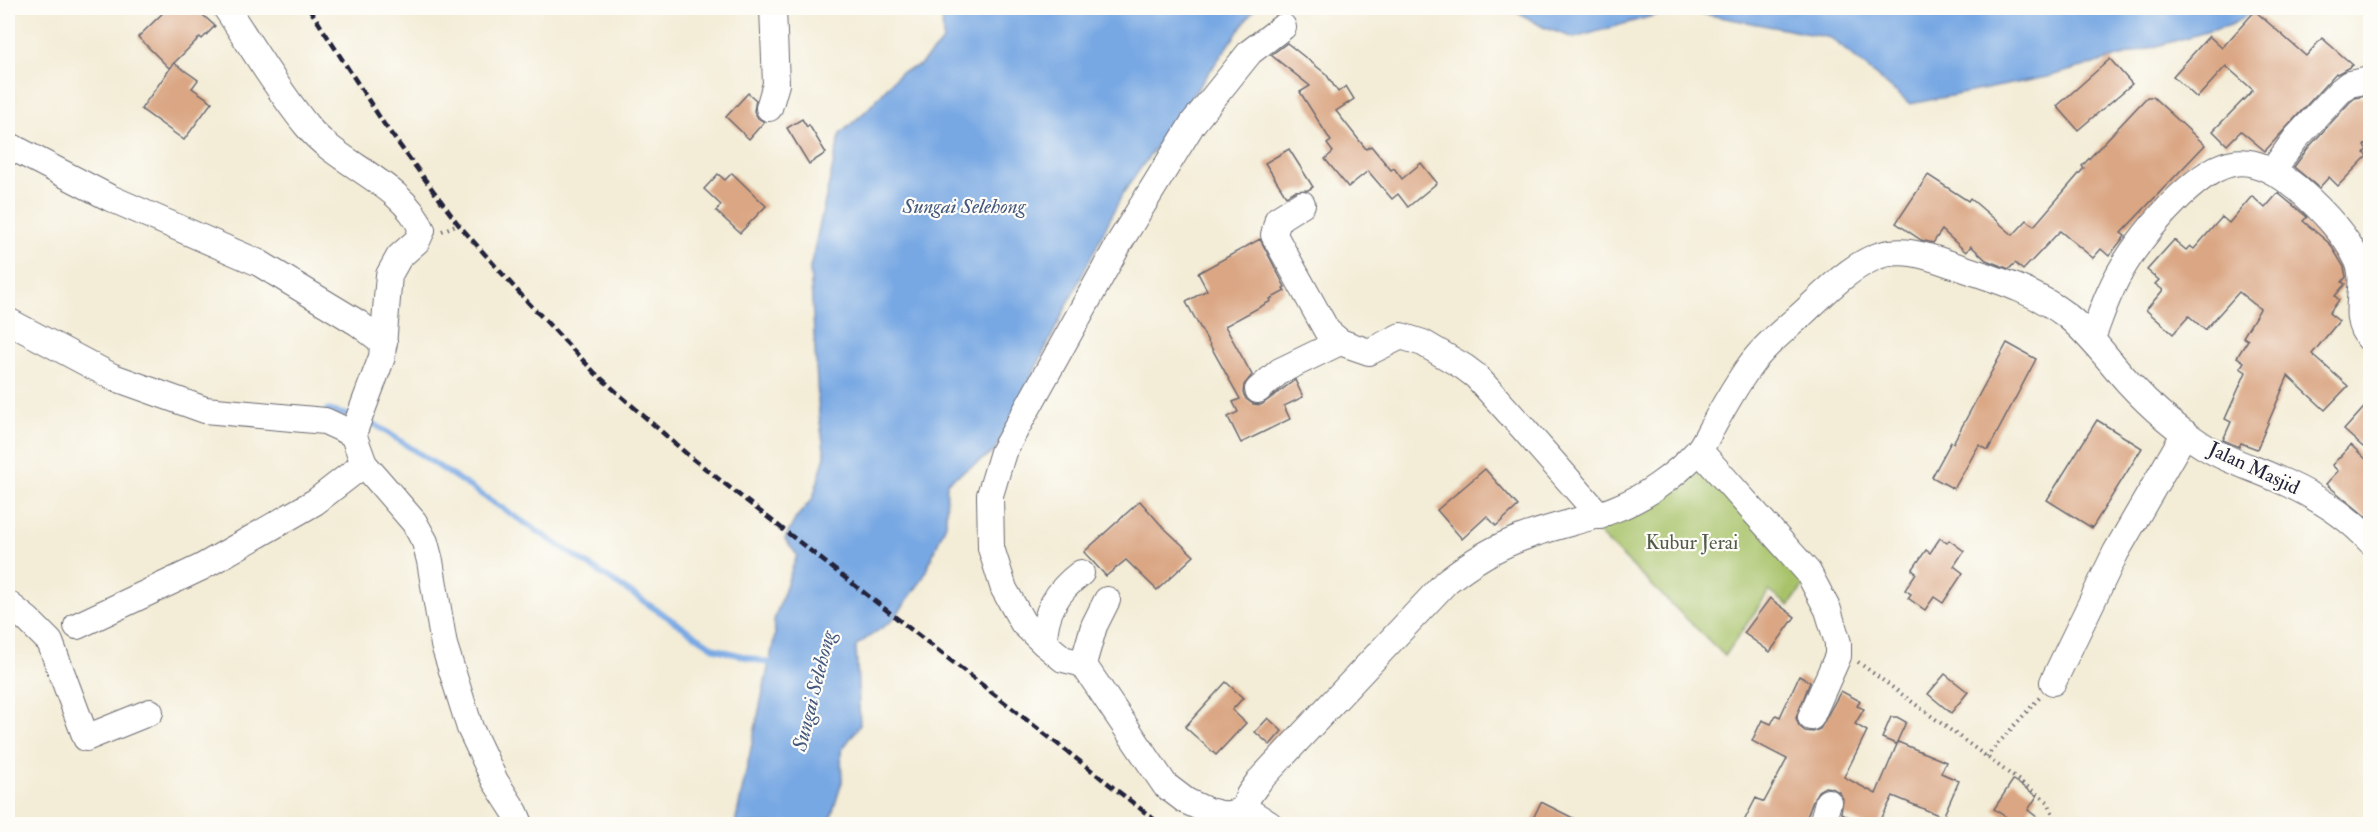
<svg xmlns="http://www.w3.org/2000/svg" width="2378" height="832" viewBox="0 0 2378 832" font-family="'IM FELL Double Pica',serif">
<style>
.green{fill:#a7c269;stroke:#647252;stroke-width:1.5}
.water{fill:#78a8e3;stroke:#4d658f;stroke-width:1.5}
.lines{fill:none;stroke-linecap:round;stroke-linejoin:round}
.stream{stroke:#78a8e3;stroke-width:6}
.building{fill:#daa683}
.minor-casing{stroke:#6b6971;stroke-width:28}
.path{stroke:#6b6971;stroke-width:4;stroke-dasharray:1.5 4.5;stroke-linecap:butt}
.minor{stroke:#fff;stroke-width:26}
.rail{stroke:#22223b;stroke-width:4.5;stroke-dasharray:9 4.5;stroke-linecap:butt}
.labels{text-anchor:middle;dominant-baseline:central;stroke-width:4.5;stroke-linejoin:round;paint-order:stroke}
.street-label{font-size:20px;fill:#22223b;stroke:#fdfcf7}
.park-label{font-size:20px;fill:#515a4b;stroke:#fdfcf7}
.water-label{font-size:21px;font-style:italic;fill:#44587e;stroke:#fdfcf7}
</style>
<rect width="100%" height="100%" fill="#fdfcf7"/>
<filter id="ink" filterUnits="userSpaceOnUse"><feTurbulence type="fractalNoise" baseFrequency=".0167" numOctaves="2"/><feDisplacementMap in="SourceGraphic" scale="12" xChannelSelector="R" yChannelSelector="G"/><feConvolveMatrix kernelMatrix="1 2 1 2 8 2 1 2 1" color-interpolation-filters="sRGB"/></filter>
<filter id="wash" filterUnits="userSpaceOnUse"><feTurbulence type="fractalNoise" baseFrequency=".008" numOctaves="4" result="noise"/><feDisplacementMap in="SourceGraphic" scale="24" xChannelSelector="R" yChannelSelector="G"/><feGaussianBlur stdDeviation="1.35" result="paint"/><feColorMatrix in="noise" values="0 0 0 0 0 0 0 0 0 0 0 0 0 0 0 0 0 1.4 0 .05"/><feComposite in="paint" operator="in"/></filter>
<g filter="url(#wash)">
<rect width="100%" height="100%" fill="#f3ecd6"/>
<path class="green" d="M1698,460l109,121 -18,25 -20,-15 -44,65 -133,-129z"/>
<g class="water">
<path d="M942,8h313l-132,185 -129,259 -47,30 -1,42 -24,56 -29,40 -37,26 4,79 -19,26 1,31 -13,42h-94l40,-189 -1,-15 23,-65 -12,-16 11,-21 17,-20 12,-42 -6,-41 -9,-147 30,-134 27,-24 33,-37 20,-8 23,-24z"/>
<path d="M1511,8h790l-15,5 -31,-3 -24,15 -184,52 -137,27 -79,-66 -154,-29 -103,29 -31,-11z"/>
</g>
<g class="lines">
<g class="stream">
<path d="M327,410l27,7"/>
<path d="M364,421l12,4 340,224 60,16"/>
</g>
</g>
<g id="blocks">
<g class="building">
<path d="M168,8h27l20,18 -13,13 -2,-2 -31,31 -31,-31z"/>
<path d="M2255,11l51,45 16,-18 31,27 -16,9 -1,-1 -71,78 -24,-20 -14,14 -14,-14 40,-41 -27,-24 -29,32 -24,-22 36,-40 13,12z"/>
<path d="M1287,43l39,31 12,18 8,-6 8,13 -18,12 30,38 5,-3 20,24 3,-2 8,11 19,-16 16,20 -29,24 -10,-13 -6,5 -24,-28 -20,16 -23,-28 8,-7 -6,-8 4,-3 -31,-49 10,-6 -39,-31z"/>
<path d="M2110,59l22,25 -54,46 -21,-24z"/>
<path d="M174,63l24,17 -6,8 20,14 -28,38 -43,-31z"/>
<path d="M748,93l8,7 -2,11 4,7 6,4 -15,17 -23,-22z"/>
<path d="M2370,95v44l-6,7 3,3 -3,4 3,3 -29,30 -9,-9 -10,11 -25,-21 14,-19 42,-46 5,-4z"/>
<path d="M2147,97h6l52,48 -84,88 4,3 -16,20 -8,-7 -8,9 -33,-27 -37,39 -8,-7 -6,6 -23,-9 -15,-14 -5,6 -24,-22 -9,13 -12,-3 -25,-17 32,-48 40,26 2,-3 43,37 14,-15 7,6 50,-58 -2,-2z"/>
<path d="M802,119l5,8 2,-2 17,28 -17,11 -22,-36z"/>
<path d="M1289,149l24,38 -5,3 -13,1 -9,5 -21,-33z"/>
<path d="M732,173l34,33 -26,27 -24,-22 5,-6 -17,-16 14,-15 7,6z"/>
<path d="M2278,193l29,24 -4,4 27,23 14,23 2,10 -4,5 3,2 -10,12 4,4 -10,13 10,8 -27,33 36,32 -23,24 -37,-34 -31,73 -16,-6 -2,4 -16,-7 8,-18 -6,-3 21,-47 -6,-4 4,-6 -7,-5 11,-17 -5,-3 17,-28 -21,-17 -34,38 -16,-14 -16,18 -27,-24 17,-20 -8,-6 4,-4 -12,-10 27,-30 12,10 4,-4 4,3 28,-32 7,6 23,-27 13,12z"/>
<path d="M1260,239l25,48 -2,1 2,3 -15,8 1,2 -46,25 27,49 -8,10 -1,8 3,6 7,5 8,1 34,-25 8,17 -19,9 6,13 -49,24 -13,-26 10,-5 -5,-10 7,-3 -54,-97 21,-12 -9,-17z"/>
<path d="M2007,343l29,16 -48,91 -9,-5 -25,44 -22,-12 19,-35 2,1z"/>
<path d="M2370,401v38l-7,8 -19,-17z"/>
<path d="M2097,420l45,28 -50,80 -45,-28z"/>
<path d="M2351,445l19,18v57l-44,-36 12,-13 -6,-6z"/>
<path d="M1485,469l33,37 -22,20 -9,-10 -25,23 -25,-29z"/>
<path d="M1140,501l21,24 33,31 -37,34 -31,-30 -20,16 -22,-24z"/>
<path d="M1940,538l7,5 2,-3 15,11 -10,15 9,7 -20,30 -9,-6 -9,13 -17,-12 3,-4 -6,-4 11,-17 -4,-3 14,-20 4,3z"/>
<path d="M1770,598l25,19 -25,35 -26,-19z"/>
<path d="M1945,674l23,18 -17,21 -23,-19z"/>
<path d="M1799,676l11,6 -14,36 3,8 6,5 8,1 7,-3 21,-38 19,10 -3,5 7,3 -9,15 12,7 -23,46 32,17 22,-52 48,20 -5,11 18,8 -16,36 -50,-21 -15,29h-14l-23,-12 2,-14 -4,-7 -7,-4 -7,-1 -7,4 -4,7 -10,27h-62l14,-27 8,4 23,-43 -35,-18 10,-21 9,4 5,-9 4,2z"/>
<path d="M1226,682l17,16 -11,12 14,13 -30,32 -31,-28z"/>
<path d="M1891,717h6l9,5 -10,22 -14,-6z"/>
<path d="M1268,718l14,13 -12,14 -15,-13z"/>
<path d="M2013,780l24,16 -9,14 19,15h-29l-24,-16z"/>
<path d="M1541,802l46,23h-57z"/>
</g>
</g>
</g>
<g filter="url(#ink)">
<use href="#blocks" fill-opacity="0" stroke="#6b6971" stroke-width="1.5"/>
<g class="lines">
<defs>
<g id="minor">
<path d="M226,8c25,37 52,83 81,118 30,38 97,58 115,104l-5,11 -18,16 -10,18 -7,82 -29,77 11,30 50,58 11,20 5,19 14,84 26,83 25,53 20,31 5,12"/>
<path d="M769,108l7,-24 -3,-76"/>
<path d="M8,145l102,53 149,65 99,60 26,20"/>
<path d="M2273,170l23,-32 44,-47 9,-7 21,-4"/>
<path d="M1302,204l-24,15 -4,16 53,96 13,11 29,10 32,-16 22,7 41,24 12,9 47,52 77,88"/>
<path d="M8,321l105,56 92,33 120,11 28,13"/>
<path d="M2092,338c6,-15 11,-31 18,-46 16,-37 41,-67 69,-95 44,-41 69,-48 118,-9 23,20 48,45 61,73 11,26 -10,56 12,78"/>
<path d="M1258,390l22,-19 60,-29"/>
<path d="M1699,450l109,122 20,38 10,33v13l-27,61"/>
<path d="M1081,573c-24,18 -37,39 -37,70l19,16 20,5 82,121 21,16 22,10 17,4 18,-4 6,-16 10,-14 188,-200c23,-18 46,-33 74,-43 50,-19 93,-20 138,-53 13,-9 28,-22 39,-34 6,-7 10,-17 15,-25 11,-20 22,-40 36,-59 14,-20 34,-36 52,-52 22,-20 45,-45 72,-57 28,-13 57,-1 83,8 38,13 77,24 110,49 24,19 41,44 62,67 22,24 47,46 74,63 23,15 49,22 73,33 35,15 70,35 95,63"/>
<path d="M8,604l20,16 22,22 36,96 64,-26"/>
<path d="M77,626l125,-59 113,-65 49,-38"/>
<path d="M1044,643l-21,-20 -19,-34 -13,-41 -1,-53 13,-43 118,-212 72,-117 57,-71 33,-25"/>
<path d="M1083,664l11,-38 13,-26"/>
<path d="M2053,682l63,-130 69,-119"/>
<path d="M1243,811l12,4 14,9"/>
<path d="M1822,824l6,-22"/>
</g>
</defs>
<use href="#minor" class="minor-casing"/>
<g class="path">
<path d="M442,231l16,-7"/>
<path d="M1858,662l190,140 9,22"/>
<path d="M1986,757l55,-61"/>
</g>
<use href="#minor" class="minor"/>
<path class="rail" d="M309,8l75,116 74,100 65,73 72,76 93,82 472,369"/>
</g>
</g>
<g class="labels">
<g class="street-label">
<text transform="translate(2254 468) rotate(25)">Jalan Masjid</text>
</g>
<g class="park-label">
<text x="1692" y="542">Kubur Jerai</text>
</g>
<g class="water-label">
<text x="964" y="206">Sungai Selehong</text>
<text transform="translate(814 691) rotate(-76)">Sungai Selehong</text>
</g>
</g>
<rect width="2378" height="832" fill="none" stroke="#fdfcf7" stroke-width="30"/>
</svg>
